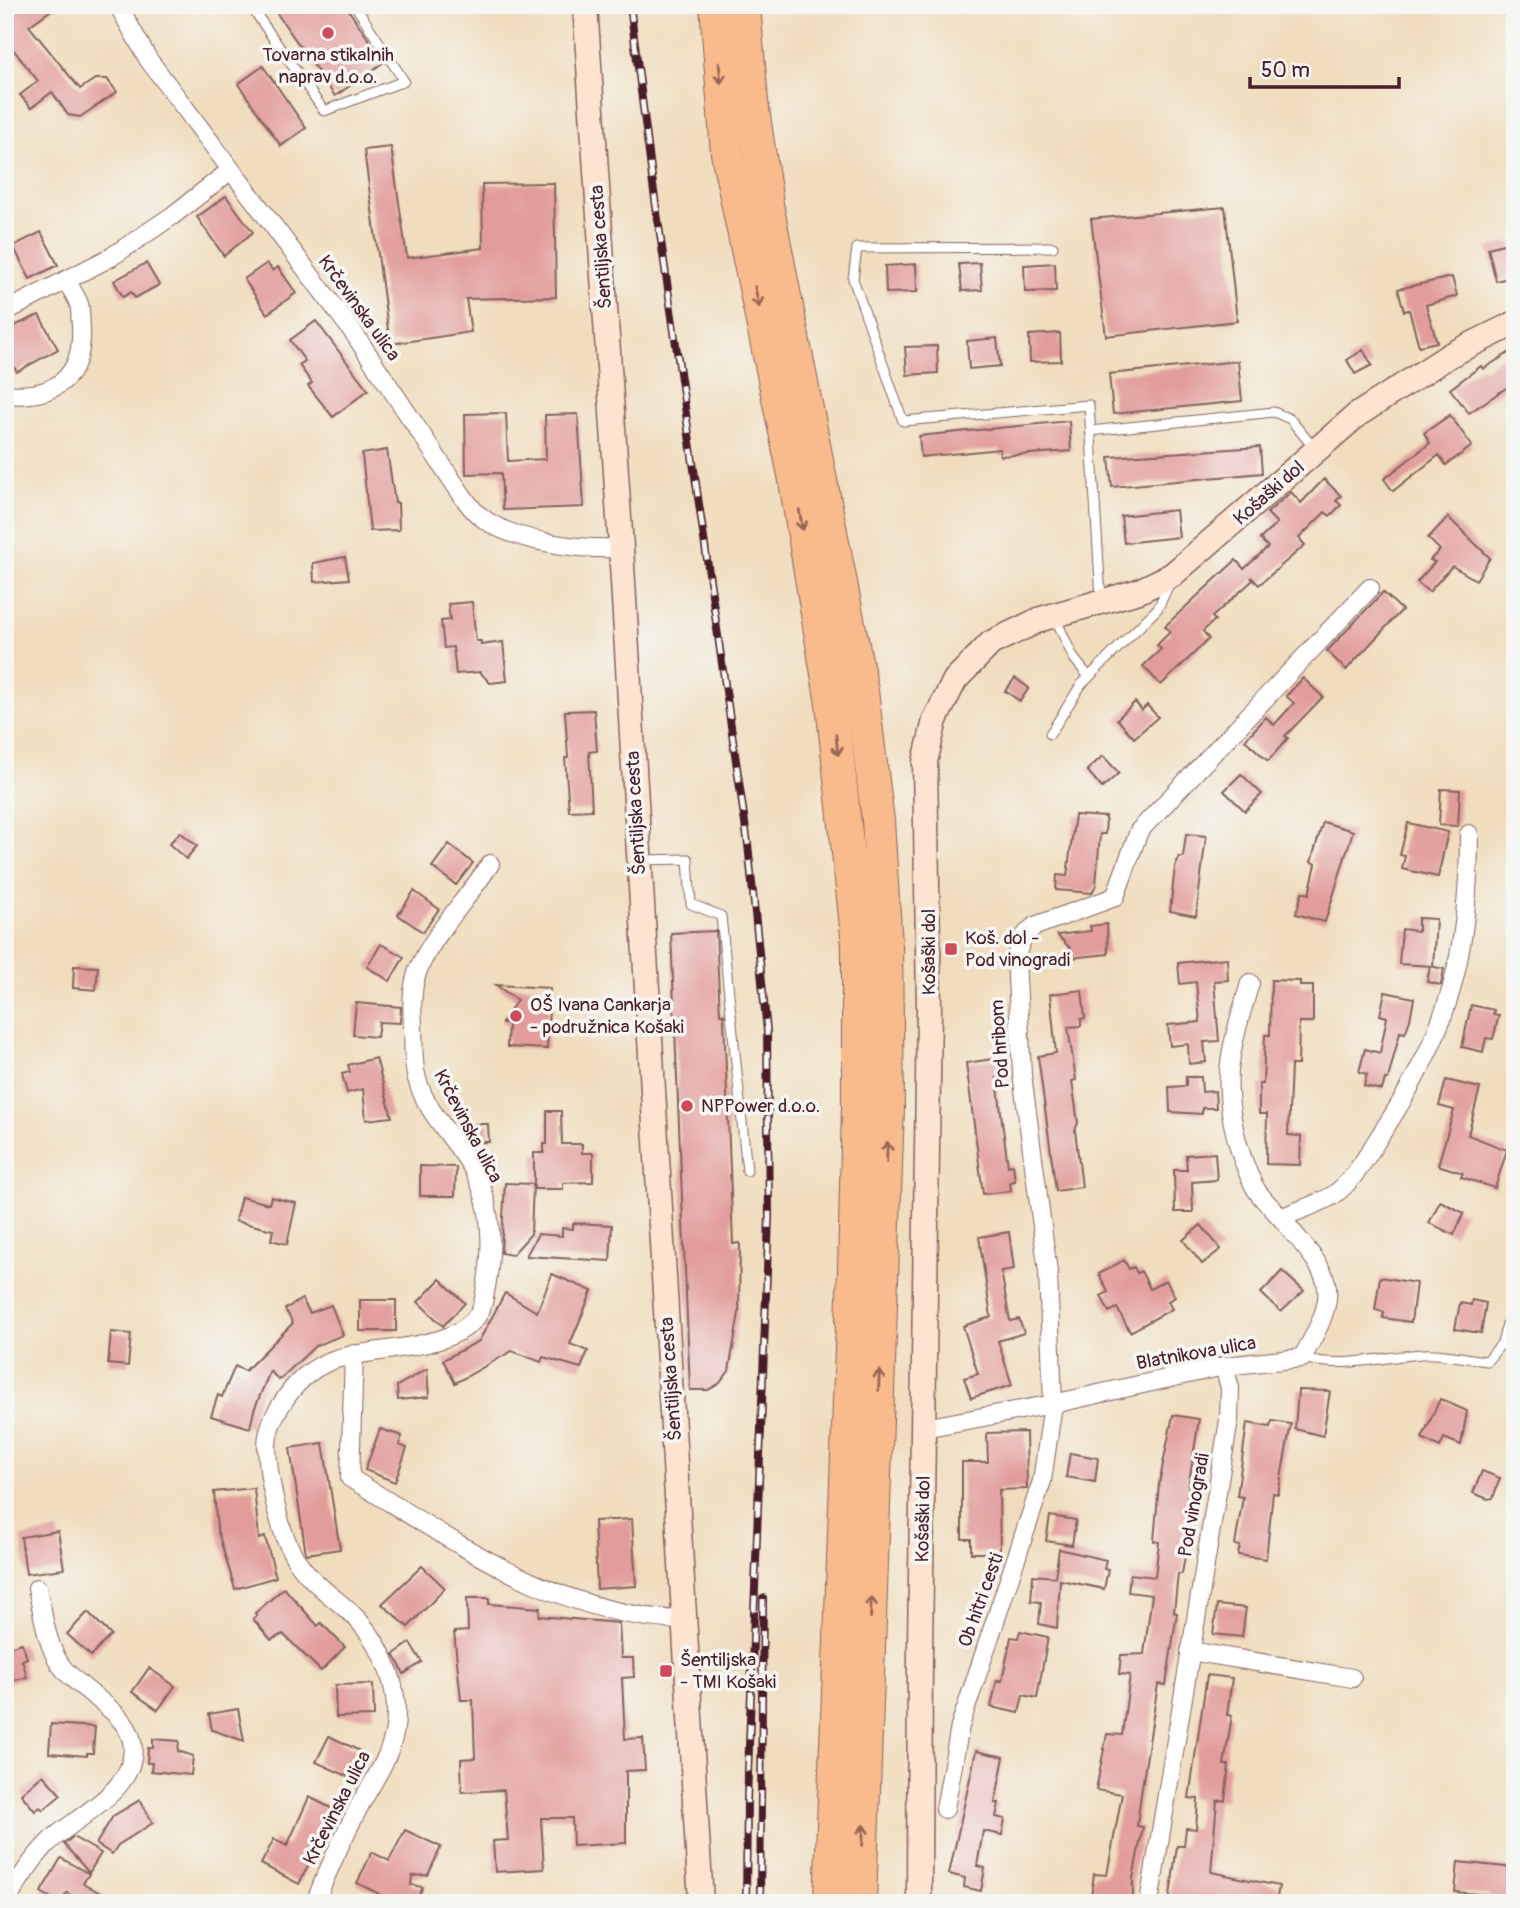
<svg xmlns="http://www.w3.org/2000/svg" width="1520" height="1908" viewBox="0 0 1520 1908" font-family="Pangolin,sans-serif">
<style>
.building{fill:#e29d9b}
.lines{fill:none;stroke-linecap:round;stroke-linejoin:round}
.lane-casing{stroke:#84625e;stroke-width:11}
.street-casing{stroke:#84625e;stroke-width:20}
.secondary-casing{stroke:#84625e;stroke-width:27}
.highway-casing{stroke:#84625e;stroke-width:34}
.lane{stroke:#fff;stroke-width:9}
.street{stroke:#fff;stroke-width:18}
.secondary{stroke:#fde4d1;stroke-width:24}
.highway{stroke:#fabb8c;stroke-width:32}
.rail-casing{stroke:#4a1f2b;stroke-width:8}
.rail{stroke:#f6f6f2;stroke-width:5;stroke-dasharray:16;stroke-linecap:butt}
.oneway{stroke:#996557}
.poi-dot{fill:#d1495b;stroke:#f6f6f2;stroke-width:2.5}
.labels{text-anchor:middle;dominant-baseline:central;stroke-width:7;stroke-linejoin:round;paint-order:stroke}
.poi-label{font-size:19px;fill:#4a1f2b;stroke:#f6f6f2;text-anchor:start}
.street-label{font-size:19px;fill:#4a1f2b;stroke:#f6f6f2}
</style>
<rect width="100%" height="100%" fill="#f6f6f2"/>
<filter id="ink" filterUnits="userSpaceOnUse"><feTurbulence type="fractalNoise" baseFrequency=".0143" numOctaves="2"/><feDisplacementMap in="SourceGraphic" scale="14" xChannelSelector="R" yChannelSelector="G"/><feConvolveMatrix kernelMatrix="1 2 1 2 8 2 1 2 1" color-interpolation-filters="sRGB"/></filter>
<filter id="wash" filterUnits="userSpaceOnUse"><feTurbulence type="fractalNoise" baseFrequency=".00686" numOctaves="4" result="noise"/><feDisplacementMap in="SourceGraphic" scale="28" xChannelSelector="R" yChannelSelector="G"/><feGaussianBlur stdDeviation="1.57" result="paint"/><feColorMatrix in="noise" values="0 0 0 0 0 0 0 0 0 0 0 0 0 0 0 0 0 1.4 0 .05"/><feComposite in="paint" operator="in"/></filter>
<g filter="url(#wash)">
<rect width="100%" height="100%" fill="#f0ddbd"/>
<g id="blocks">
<g class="building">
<path d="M5,5h53l-29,21 51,63 15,-10h12l10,13 -37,25 -12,-2 -16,-23 -21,16 -11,-13 18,-14 -33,-42z"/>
<path d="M271,5h74l39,57 -49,34z"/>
<path d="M263,66l43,62 -25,18 -43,-62z"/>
<path d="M391,147l16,111 76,-10 -1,-64 72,-1 2,114 -90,2 5,33 -81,12 -26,-194z"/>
<path d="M226,196l27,36 -29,24 -27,-39z"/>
<path d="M1225,207l12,114 -131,15 -15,-117z"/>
<path d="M41,232l17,33 -28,14 -17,-33z"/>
<path d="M1511,242l4,34 -19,5 -8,-33z"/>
<path d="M146,263l13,22 -24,13 -4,-6 -8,5 -9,-16z"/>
<path d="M267,263l6,8 5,-4 18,26 -29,21 -23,-35z"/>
<path d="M980,263l2,27 -20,1 -3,-27z"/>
<path d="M1055,263l1,28 -31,1 -1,-27z"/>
<path d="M916,264l1,28 -31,1 -1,-27z"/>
<path d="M1452,277l5,19 -31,9 11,37 -18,4 -10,-36 -5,1 -6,-22z"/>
<path d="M39,315l19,34 -41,23 -12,-21v-21z"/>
<path d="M316,321l52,69 -35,27 -25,-31 4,-3 -13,-18 6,-4 -15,-21z"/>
<path d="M1060,333l1,28 -31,1 -1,-27z"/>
<path d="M997,338l3,28 -31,3 -2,-28z"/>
<path d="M937,346l1,27 -31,2 -2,-28z"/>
<path d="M1515,349v33l-46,31 -19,-24 31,-23 2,3z"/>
<path d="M1363,350l9,15 -17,9 -8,-14z"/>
<path d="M1238,361l4,40 -129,13 -4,-40z"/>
<path d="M506,413l2,48 38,-2 -1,-44 33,-1 6,93 -81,3 -2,-37 -35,1 -1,-60z"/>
<path d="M1450,415l22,31 -26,19 -7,-10 -46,36 -9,-12 46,-36 -6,-10z"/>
<path d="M1069,421l2,30 -71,5v-7l-79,8 -2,-21z"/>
<path d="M1260,447l2,26 -150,14 -3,-30z"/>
<path d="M387,450l8,53h3l1,27 -29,1 -8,-77z"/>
<path d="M1324,479l17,17 -5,5 5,4 -11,11 -5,-4 -26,26 6,7 -46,40 -8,-8 2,3 -41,37 3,3 -12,11 6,8 -48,46 -18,-19 18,-17 -4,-4 13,-13 -5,-6 71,-66 8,9 24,-22 -8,-8 17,-16 -10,-10 24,-21 10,11z"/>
<path d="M1176,510l3,27 -55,6 -3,-27z"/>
<path d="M1448,517l42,41 -14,22 -24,-14 -23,26 -12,-10 18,-20 -5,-2 10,-10 -12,-12z"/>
<path d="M345,557l4,22 -35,3 -1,-19z"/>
<path d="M1383,592l19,18 -56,60 -19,-19z"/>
<path d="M472,602l4,39h5v4l22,-3 4,39 -17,2 -10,-11 -24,2 -3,-27 -9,1 -3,-27 9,-1 -2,-16z"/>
<path d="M1015,678l14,10 -9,13 -15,-10z"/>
<path d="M1303,678l20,19 -38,39 3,2 -20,23 -23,-21 21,-23 8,8 20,-22 -8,-7z"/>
<path d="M1135,702l7,8 5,-5 11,12 -24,21 -17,-19z"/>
<path d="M594,710l3,41 -8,1 3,58 -23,1 -4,-53h3l-3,-47z"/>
<path d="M1103,756l16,17 -17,15 -15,-18z"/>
<path d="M1241,774l21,20 -17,17 -21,-20z"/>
<path d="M1441,789l19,1 -2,36 -19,-1z"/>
<path d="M1075,815l31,2 -1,17h-5l-4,51 -4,8 -36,-3 1,-15 10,1z"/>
<path d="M1323,822l30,9 -28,91 -29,-8 6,-22 7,2 7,-30 -5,-2z"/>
<path d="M1408,823l40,9 -10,45 -36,-8 3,-13 -5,-1z"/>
<path d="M180,832l17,14 -11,13 -17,-15z"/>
<path d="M1186,834l20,2 -10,80 -26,-5 5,-44 4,-10h4z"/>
<path d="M449,844l24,19 -17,22 -24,-18z"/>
<path d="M414,891l25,18 -16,23 -25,-17z"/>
<path d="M1418,918l18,1 -3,47 -34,-2 3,-35 16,2z"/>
<path d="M1107,924l1,30 -37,4 -1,-10 -13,-13 34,-4 -1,-5z"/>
<path d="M716,931l4,83h4v5l9,225 7,-1 -1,70 -10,58 -10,13 -11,6h-18l-19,-457z"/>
<path d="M381,944l23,13 -14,24 -23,-14z"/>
<path d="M1227,958l1,22 -14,1 5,60 -15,1 2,20 -17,2 -1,-20 -18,2 -2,-21 32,-3 -4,-40 -16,2 -2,-21z"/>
<path d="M74,966l24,1 -2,23 -23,-2z"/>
<path d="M1430,966l14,3 -3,16 -14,-3z"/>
<path d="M1271,980l29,1v5h13v36h-14l-1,43h-7l-3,70 13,1 -1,29 -34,-1 1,-50h-8v-30h4l2,-49h5z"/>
<path d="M496,985l54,3 -3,61 -40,-2 1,-24h-6l15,-23z"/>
<path d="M1082,990l3,28 -4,1v7l-13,1 8,53 -4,1 6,42 -3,7 7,57 -26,4 -18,-135 18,-3 -6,-59z"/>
<path d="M1385,992l29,6 -4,22 -5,13 -5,-1 -12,47h-3l-3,11 -18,-4 3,-12 -8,-2 6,-23 15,4 7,-36 -7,-2z"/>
<path d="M356,1003l45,4 -1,16 -21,-1 -2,15 -24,-2z"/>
<path d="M1471,1005l23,5 -1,4 6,1 -6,24 -7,-1 -3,14 -21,-5z"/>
<path d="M376,1058l16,59 -26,3 -3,-31 -16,4 -5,-19 8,-2 -2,-7z"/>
<path d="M1000,1058l2,19 -5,1 5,43 6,45 5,-1 2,16 -5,1 1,9 -28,3 -17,-131z"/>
<path d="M1186,1077h15l1,15 13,-1 1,17h-14v6l-32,-2 -1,-25 17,-1z"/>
<path d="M1446,1080l34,8 -12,47 39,15 -12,38 -34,-11 2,-4 -25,-8 16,-55 -15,-4z"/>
<path d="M547,1111h14l1,33h20v9h11v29l-30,1v6h-29v-36h10v-9h3z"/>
<path d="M473,1124h15l1,18h-16z"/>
<path d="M1215,1153l2,27 -25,2 1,30h-18l-1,-42h13l-1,-15z"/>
<path d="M420,1166l36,1 -1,29h-35z"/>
<path d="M505,1183l28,1 -2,50 -19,21 -11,-2z"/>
<path d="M241,1197l28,7 2,-7 25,6 -9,41 -16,-4 2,-10 -38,-9z"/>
<path d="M1440,1201l24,12 -10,22 -25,-12z"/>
<path d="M573,1223l39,2 -2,36 -84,-5 12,-22 24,2v-8l11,1z"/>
<path d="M1201,1225l20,24 -19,15 -19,-24z"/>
<path d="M1009,1232l5,37 -13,2 9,50 9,-2 5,14 -26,8 14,44 -41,13 -7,-20 14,-4 -15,-48 28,-9 -12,-80z"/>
<path d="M1124,1260l5,9 5,-2 3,6 4,-2 9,18 16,-9 9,17 -7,4 4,8 -42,23 -13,-24 -8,4 -8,-16 7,-4 -9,-18z"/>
<path d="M1282,1271l22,20 -23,21 -20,-19z"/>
<path d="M552,1274l40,17 -22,53 18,7 -7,17 -38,-11 -2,5 -29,-11 -57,32 -12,-23 36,-19 26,-48 32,19z"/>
<path d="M1380,1277l36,6 -5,39 -28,-4 1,-6 -9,-2z"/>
<path d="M440,1279l25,24 -22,23 -25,-24z"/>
<path d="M302,1299l8,14 21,-8 12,30 -28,11 -36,34 -9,-9 -16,39 -4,18 -39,-12 7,-21 4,2 13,-31 10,5 48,-48 -8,-14z"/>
<rect x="360" y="1300" width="36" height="31"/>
<path d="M1472,1300l14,3 -5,30 -26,-4 5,-26 11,2z"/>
<path d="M111,1332l20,2 -3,32 -20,-2z"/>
<path d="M427,1369l2,28 -31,3 -1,-14z"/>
<path d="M1298,1390l32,1 -7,45 -28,-7z"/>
<path d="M1440,1399l27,12 -6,34 -17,-7 -4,9 -18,-9z"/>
<path d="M1173,1415l26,4 -12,77 8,1 -13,77h-4l-4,38 3,1 -11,72 -8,-1 -17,110 -4,32 6,1 -10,51v25h-43l4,-29 13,1 15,-81 -26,-4 11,-56 15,1 8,-60 -11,-1 2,-19 23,-1 8,-59 -24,-3 2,-18 25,3 4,-35 -5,-1 5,-57z"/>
<path d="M1272,1421l19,3 -13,70 -5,-1 -7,66 -28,-4 2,-9 -5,-1 8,-48 -6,-1 10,-73 23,4z"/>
<path d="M380,1429l22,7 -3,9 8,3 -12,34 -30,-12z"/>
<path d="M1026,1432l1,57 -28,1 1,63h-29v-14h-9v-77h26l-1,-29z"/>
<path d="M323,1443l17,106 -34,5 -16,-106z"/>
<path d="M1070,1453l28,5 -3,24 -29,-5z"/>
<path d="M1482,1471l18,7 -7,20 -5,1 -15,-6z"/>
<path d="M254,1488l5,51 6,-2 11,40 -41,12 -18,-60 -3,-37z"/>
<path d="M1050,1516l26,4 -4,25 -26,-4z"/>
<path d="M632,1519l4,67 -39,3 -3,-68z"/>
<path d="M58,1531l6,38 -38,5 -5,-37z"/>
<path d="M1059,1549l47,11 -2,9 4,1 -4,19 -44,-9 -3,48 -18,-4 2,-22 -10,-1 2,-26 22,2z"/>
<path d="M422,1566l23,22 -37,39 -26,-23z"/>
<path d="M284,1588l34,38 3,-3 24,24 -24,24 -38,-37 -12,6 -18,-21 4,-4 -2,-2z"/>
<path d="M467,1598h22v6l51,4 -1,8 80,7 2,35h12l1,19 -12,1 3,61 18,-1 2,32 -19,1v72l-53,3 -1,-28h-31l3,51 -49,3 -2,-31 15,-1 -4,-50 -42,2 -1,-33 14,-1 -2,-58h-12l-7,-68 14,-1z"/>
<path d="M1217,1605l29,3 -4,29 -29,-3z"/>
<path d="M88,1612l23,23 -20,21 -24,-22z"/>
<path d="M1020,1631l28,6 -11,61 -14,-3 -4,18 -28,-6 6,-27 5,1 9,-44 7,1z"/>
<path d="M22,1643l5,15 -5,2 5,17 -22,6v-35z"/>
<path d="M410,1643l12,19 -18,12 -10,-20z"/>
<path d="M149,1668l26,18 -17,24 -26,-18z"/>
<path d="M1207,1675l25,3 -5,37h5l-8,50h5l-4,35 -8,1 -6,71 68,14 -3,17h-107l8,-57h7l2,-18 10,1 2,-30 -9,-1z"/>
<path d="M373,1684l1,32 -38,1 -1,-32z"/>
<path d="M238,1709l6,32 -32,-11 -3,-16z"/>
<path d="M51,1724l44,3 -2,26h-6v3l-38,-3z"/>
<path d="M329,1736l31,15 -11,26 -33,-15z"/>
<path d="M153,1739l26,2 -1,10 15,5 -2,19 -40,-4 1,-8h-5l1,-15h5z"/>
<path d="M976,1751l28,6 -9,46h4l-3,14 9,2 -3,16 -19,-4 -6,35 8,2 -4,23 -17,-4 1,-9 -16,-4z"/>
<path d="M43,1775l18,20 -18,15 -3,-3 -5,4 -14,-17z"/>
<path d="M309,1797l26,13 -36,74 -38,-20 13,-25 13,7z"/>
<path d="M140,1800l13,23 -35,22 -6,9 -16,-10 17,-28z"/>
<path d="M405,1830l36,17 -13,28 -16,1 -1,9 12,2 -8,16h-18l-40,-20 15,-31 17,9z"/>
<path d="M73,1837l28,16 -12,20 -25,-29z"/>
<path d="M61,1858l28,16 -6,9 34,20h-33l-17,-10 -8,10 -18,-11z"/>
<path d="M1458,1862l57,6v35h-26l1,-8 -35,-3z"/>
</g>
</g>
</g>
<g filter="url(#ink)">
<use href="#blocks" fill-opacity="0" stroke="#84625e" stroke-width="2"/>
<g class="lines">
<defs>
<g id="lane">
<path d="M250,5l74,106 80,-30 -49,-76"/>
<path d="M1053,247l-196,1 -4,31 50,142 186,-16 12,193"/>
<path d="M1090,431l184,-19 16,7 24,29"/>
<path d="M1055,617l18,40 16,20"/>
<path d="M1050,734l31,-49 77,-77 13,-28"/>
<path d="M641,860l47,-1 3,45 30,12 26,255"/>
<path d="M1302,1358c41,11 79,-1 120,-4 20,-2 44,5 65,7l15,-18 13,-51"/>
</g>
<g id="street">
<path d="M118,5l30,54 205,273 109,163c5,7 11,16 18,21 31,26 101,34 141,32"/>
<path d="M12,308l99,-51 61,-41 59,-46"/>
<path d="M5,394c49,5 79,-16 76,-68 -1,-7 0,-15 -2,-22 -3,-8 -9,-17 -13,-24"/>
<path d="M1281,1218c17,-8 39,-14 54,-24 21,-16 34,-42 48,-63 67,-102 86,-176 86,-297"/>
<path d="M354,1354l-4,124c105,63 209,140 336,142"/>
<path d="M924,1428l129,-24 171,-38 78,-8c41,-72 31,-78 -20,-139 -9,-11 -22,-21 -28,-33 -18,-36 -31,-90 -23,-130 4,-25 12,-49 19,-73"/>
<path d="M1190,1651l162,27"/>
<path d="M945,1809l15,-83 82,-245 11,-77 -5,-132 -26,-198 -6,-116c3,-14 7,-23 19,-32l80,-29 24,-66 231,-243"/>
<path d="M6,1903c12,-22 25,-43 43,-61 29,-27 92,-54 83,-101 -6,-31 -55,-51 -72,-77 -14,-21 -17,-51 -23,-76"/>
<path d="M315,1903c13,-34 29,-68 46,-100 13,-23 27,-43 33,-69 8,-40 -8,-83 -35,-113 -22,-23 -45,-34 -64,-63 -16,-26 -27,-80 -28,-111 0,-16 6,-30 14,-42 13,-21 29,-37 52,-45 39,-14 138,-7 150,-57 8,-38 12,-76 -1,-114 -14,-41 -54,-69 -65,-110 -5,-17 -3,-35 -4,-52 -1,-20 -2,-38 5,-57 17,-39 49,-70 72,-106"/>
<path d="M1149,1903l80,-483 1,-32 -6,-22"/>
</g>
<g id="secondary">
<path d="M585,5l36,543 80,1355"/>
<path d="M919,1903l1,-256 9,-640 -4,-245 10,-42 20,-40 36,-37 50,-24 98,-28 33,-16 185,-160 93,-60 65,-32"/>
</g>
<g id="highway">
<path d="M716,5l11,148 67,322 38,229 26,241v161l-4,164 -24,633"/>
<path d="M744,5l8,97 15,102 95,487 16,130 8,125 2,162 -28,795"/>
</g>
</defs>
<use href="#lane" class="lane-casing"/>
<use href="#street" class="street-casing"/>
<use href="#secondary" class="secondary-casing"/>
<use href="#highway" class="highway-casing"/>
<use href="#lane" class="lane"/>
<use href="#street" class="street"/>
<use href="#secondary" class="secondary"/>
<use href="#highway" class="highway"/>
<defs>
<g id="rail">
<path d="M630,5l23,180 95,659 19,187 2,186 -22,582 -1,104"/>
<path d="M760,1903l3,-305"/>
</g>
</defs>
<use href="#rail" class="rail-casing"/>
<use href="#rail" class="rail"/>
</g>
<defs><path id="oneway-shaft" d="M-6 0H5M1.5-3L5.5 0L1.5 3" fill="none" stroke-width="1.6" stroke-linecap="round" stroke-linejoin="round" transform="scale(1.75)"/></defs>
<g class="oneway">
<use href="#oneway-shaft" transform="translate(720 73) rotate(85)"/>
<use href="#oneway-shaft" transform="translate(757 297) rotate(78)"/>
<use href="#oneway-shaft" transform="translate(801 520) rotate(80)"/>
<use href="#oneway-shaft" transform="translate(837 745) rotate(84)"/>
<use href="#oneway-shaft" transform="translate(887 1152) rotate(-88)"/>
<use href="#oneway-shaft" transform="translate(879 1380) rotate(-88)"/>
<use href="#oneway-shaft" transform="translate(871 1607) rotate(-88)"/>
<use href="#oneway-shaft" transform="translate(863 1835) rotate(-88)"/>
</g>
</g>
<g class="poi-dot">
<circle cx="328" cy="33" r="7"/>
<rect x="944" y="942" width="14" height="14" rx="3.5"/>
<circle cx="516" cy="1016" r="7"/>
<circle cx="687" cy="1106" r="7"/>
<rect x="659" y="1664" width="14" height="14" rx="3.5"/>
</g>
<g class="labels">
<g class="poi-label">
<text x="328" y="55" text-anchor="middle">Tovarna stikalnih<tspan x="328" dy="22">naprav d.o.o.</tspan></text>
<text x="965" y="938">Koš. dol -<tspan x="965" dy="22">Pod vinogradi</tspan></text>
<text x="530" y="1005">OŠ Ivana Cankarja<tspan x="530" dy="22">- podružnica Košaki</tspan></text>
<text x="701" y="1106">NPPower d.o.o.</text>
<text x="680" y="1660">Šentiljska<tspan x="680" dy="22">- TMI Košaki</tspan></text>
</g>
<g class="street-label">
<text transform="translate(601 247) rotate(-94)">Šentiljska cesta</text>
<text transform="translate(359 308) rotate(54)">Krčevinska ulica</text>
<text transform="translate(1269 493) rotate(-41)">Košaški dol</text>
<text transform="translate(636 813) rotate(-93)">Šentiljska cesta</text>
<text transform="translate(929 952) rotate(-90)">Košaški dol</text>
<text transform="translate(1000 1044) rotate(-94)">Pod hribom</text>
<text transform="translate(468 1126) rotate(62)">Krčevinska ulica</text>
<text transform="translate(1196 1353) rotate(-10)">Blatnikova ulica</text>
<text transform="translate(671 1379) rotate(-94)">Šentiljska cesta</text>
<text transform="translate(1194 1505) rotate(-80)">Pod vinogradi</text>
<text transform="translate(923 1519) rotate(-89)">Košaški dol</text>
<text transform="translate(981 1600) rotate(-70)">Ob hitri cesti</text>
<text transform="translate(337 1808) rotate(-63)">Krčevinska ulica</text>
</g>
</g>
<rect width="1520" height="1908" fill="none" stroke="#f6f6f2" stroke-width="28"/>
<path d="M1250 77v10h149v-10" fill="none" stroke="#4a1f2b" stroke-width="3.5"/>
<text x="1261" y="77" font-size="21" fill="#4a1f2b" stroke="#f6f6f2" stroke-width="5" paint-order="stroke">50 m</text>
</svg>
